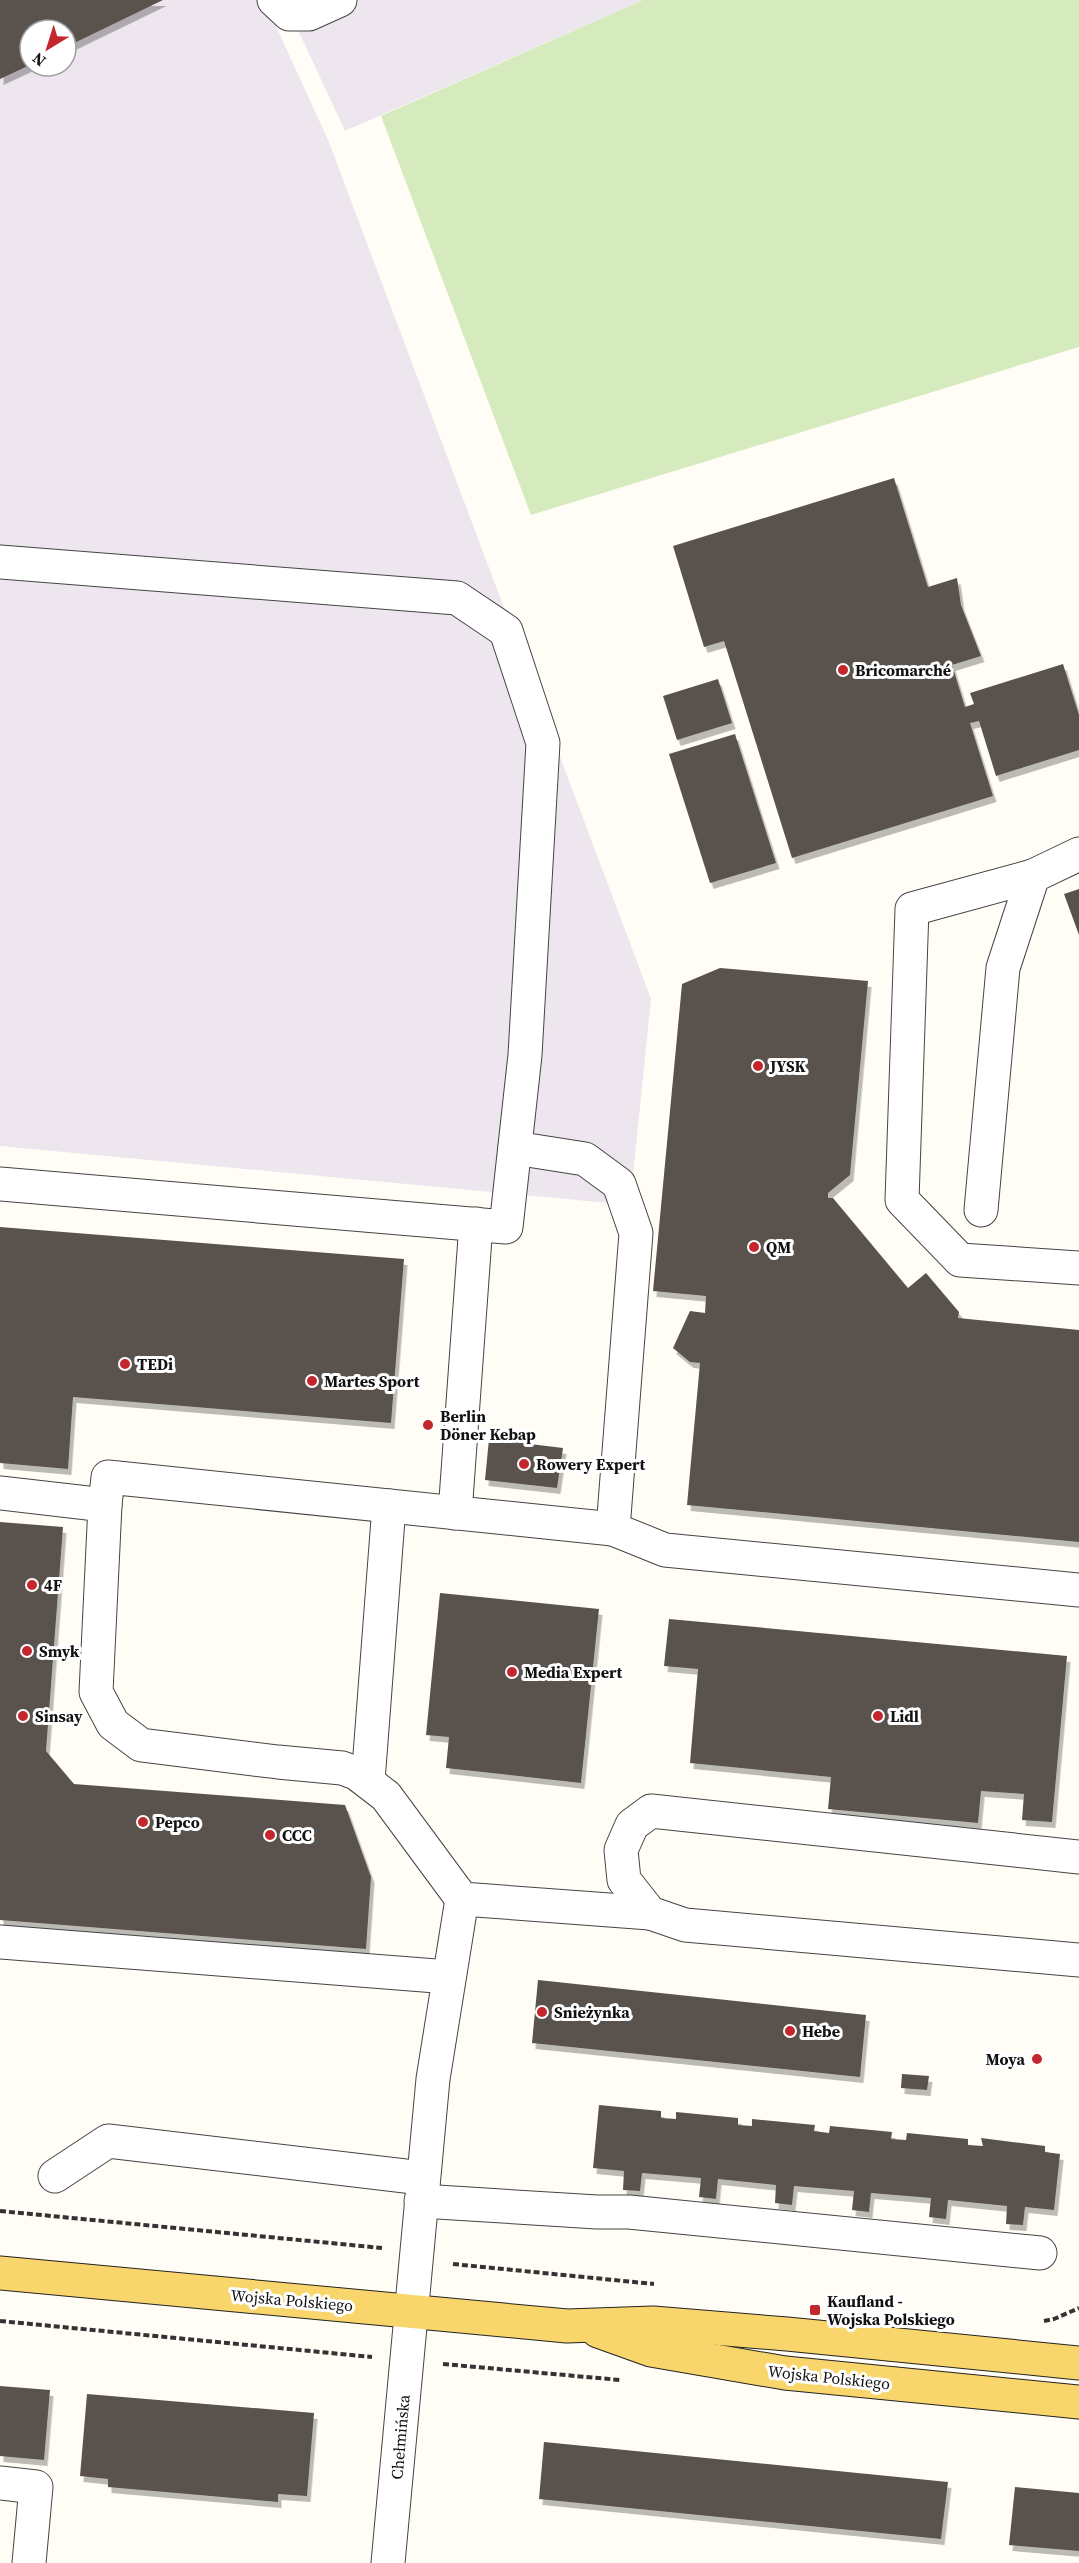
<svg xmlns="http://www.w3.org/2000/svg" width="1079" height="2563" viewBox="0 0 1079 2563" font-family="'Source Serif 4',serif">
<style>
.industrial{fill:#eee6ef;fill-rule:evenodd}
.green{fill:#d5ebbd}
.building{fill:#5a524d;filter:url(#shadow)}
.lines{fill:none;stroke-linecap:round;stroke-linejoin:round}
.minor-casing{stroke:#444;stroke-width:35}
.major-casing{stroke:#222;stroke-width:35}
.path{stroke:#333;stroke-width:4;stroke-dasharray:6 3;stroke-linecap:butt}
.minor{stroke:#fff;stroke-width:33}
.major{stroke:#f9d66b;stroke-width:33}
.poi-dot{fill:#c4262e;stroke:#fff;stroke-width:2}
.labels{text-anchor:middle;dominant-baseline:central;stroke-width:6;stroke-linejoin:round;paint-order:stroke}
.poi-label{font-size:16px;font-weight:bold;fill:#111;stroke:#fff;text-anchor:start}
.street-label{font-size:16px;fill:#111;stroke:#fff}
</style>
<defs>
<filter id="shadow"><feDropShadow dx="3.5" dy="6" stdDeviation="0" flood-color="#0004"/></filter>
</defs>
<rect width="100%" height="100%" fill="#fffdf5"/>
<g class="industrial">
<path d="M0,0h264l65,142 322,857 -21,206 -630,-59zM30,30h36v36h-36z"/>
<path d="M284,0h359l-298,131z"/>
</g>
<path class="green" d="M643,0h436v347l-548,168 -150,-399z"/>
<g class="building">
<path d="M0,0h163l-97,47v-17h-36v35l-30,14z"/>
<path d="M894,478l34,109 29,-9 4,27 20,51 -29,9 13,42 9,-3 -4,-11 93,-29 16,51v35l-83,26 -17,-55 -9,2 23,73 -201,62 -68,-217 -20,6 -31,-101z"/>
<path d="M718,679l14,44 -55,17 -14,-44z"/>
<path d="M735,734l41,129 -66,20 -41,-129z"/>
<path d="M1079,889v46l-15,-41z"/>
<path d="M720,968l148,13 -18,194 -22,18v5h5l75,90 18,-15 33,39 -1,6 121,12v212l-392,-37 13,-142 -10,-1 -17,-14 17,-37 15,2 1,-17 -53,-5 29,-307z"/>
<path d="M0,1227l404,32 -13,164 -318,-26 -5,72 -68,-6z"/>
<path d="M489,1439l74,9 -6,40 -72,-8z"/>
<path d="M0,1522l63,5 -17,224 28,33 271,21 26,72 -5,72 -366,-29z"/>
<path d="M440,1593l159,16 -18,174 -135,-15 3,-31 -23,-2z"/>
<path d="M669,1619l398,37 -15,166 -30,-2 2,-26 -43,-3 -3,32 -150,-14 3,-32 -141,-14 8,-94 -34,-3z"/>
<path d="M538,1980l328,35 -6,62 -328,-34z"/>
<path d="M902,2074l27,2 -2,14 -26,-2z"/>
<path d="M599,2105l62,6v7l15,1v-7l62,6v7l14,1v-7l63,6 -1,6 15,2 1,-7 62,6 -1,7 15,1 1,-7 61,6v6l15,1 -2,-8 64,8v6l15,2 -6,56 -29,-3 -2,18 -17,-1 1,-18 -59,-6 -2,19 -17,-2 2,-19 -60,-5 -2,19 -17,-2 2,-19 -60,-5 -2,19 -17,-2 1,-18 -58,-6 -2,20 -17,-2 2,-19 -59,-5 -2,18 -17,-1 1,-19 -31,-3z"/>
<path d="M0,2386l50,4 -6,70 -44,-4z"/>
<path d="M87,2394l227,19 -7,83 -29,-2v8l-170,-15v-8l-28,-3z"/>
<path d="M544,2442l404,40 -7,57 -402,-40z"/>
<path d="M1015,2487l64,6v58l-70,-6z"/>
</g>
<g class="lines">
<defs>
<g id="minor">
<path d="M274,0l15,14h20l31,-14"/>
<path d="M0,562l457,36 49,33 37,112 -18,312 -19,172 -506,-43"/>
<path d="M1033,876l-121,33 -10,291 58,60 119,8"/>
<path d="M981,1210l22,-242 30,-92 46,-22"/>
<path d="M0,1493l105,12 3,-28 505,52 23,-296 -17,-49 -34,-25 -70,-11"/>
<path d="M105,1505l-9,187 17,32 28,21 137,17 64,6 14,5 30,23 76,103 188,14"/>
<path d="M455,1513l21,-289"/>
<path d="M613,1529l52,21 414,40"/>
<path d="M368,1781l21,-275"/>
<path d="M1079,1857l-428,-46 -19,14 -11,25 3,30 26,33 35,12 394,35"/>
<path d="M0,1942l449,35"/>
<path d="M55,2176l53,-35 314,37"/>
<path d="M421,2201l176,11h32l411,41"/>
<path d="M0,2483l36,4 -7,76"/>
<path d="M388,2563l45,-484 29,-180"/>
</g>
<g id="major">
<path d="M0,2273l567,53 86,-3 134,11 292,29"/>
<path d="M598,2331l53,19 134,23 294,29"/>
</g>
</defs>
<use href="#minor" class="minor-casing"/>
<use href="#major" class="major-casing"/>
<g class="path">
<path d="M0,2211l382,37"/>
<path d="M453,2264l201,20"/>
<path d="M0,2321l372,36"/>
<path d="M1044,2321l10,-2 25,-11"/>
<path d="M443,2364l177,16"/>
</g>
<use href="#minor" class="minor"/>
<use href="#major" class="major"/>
</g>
<g class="poi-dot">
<circle cx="843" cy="670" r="6"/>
<circle cx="758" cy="1066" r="6"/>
<circle cx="754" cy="1247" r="6"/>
<circle cx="125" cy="1364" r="6"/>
<circle cx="312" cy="1381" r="6"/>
<circle cx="428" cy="1425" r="6"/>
<circle cx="524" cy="1464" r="6"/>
<circle cx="32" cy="1585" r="6"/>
<circle cx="27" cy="1651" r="6"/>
<circle cx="512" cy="1672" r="6"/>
<circle cx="23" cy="1716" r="6"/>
<circle cx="878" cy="1716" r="6"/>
<circle cx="143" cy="1822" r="6"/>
<circle cx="270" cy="1835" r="6"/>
<circle cx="542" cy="2012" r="6"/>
<circle cx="790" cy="2031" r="6"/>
<circle cx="1037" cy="2059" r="6"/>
<rect x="809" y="2304" width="12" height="12" rx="3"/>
</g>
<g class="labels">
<g class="poi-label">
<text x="855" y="670">Bricomarché</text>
<text x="770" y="1066">JYSK</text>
<text x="766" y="1247">QM</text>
<text x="137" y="1364">TEDi</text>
<text x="324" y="1381">Martes Sport</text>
<text x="440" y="1416">Berlin<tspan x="440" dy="18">Döner Kebap</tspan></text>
<text x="536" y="1464">Rowery Expert</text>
<text x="44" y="1585">4F</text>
<text x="39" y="1651">Smyk</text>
<text x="524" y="1672">Media Expert</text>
<text x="35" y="1716">Sinsay</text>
<text x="890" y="1716">Lidl</text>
<text x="155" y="1822">Pepco</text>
<text x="282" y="1835">CCC</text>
<text x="554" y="2012">Snieżynka</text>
<text x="802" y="2031">Hebe</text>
<text x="1025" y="2059" text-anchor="end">Moya</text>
<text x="827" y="2301">Kaufland -<tspan x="827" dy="18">Wojska Polskiego</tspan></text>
</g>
<g class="street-label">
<text transform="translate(292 2300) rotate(5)">Wojska Polskiego</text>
<text transform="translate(829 2377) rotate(6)">Wojska Polskiego</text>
<text transform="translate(400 2437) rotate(-85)">Chełmińska</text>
</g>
</g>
<g transform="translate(48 48) rotate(218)"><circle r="28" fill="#ffffff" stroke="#a0a0a0" stroke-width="1.5"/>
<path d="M0-4.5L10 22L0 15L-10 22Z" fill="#c4262e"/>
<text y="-9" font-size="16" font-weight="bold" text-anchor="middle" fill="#111111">N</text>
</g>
</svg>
